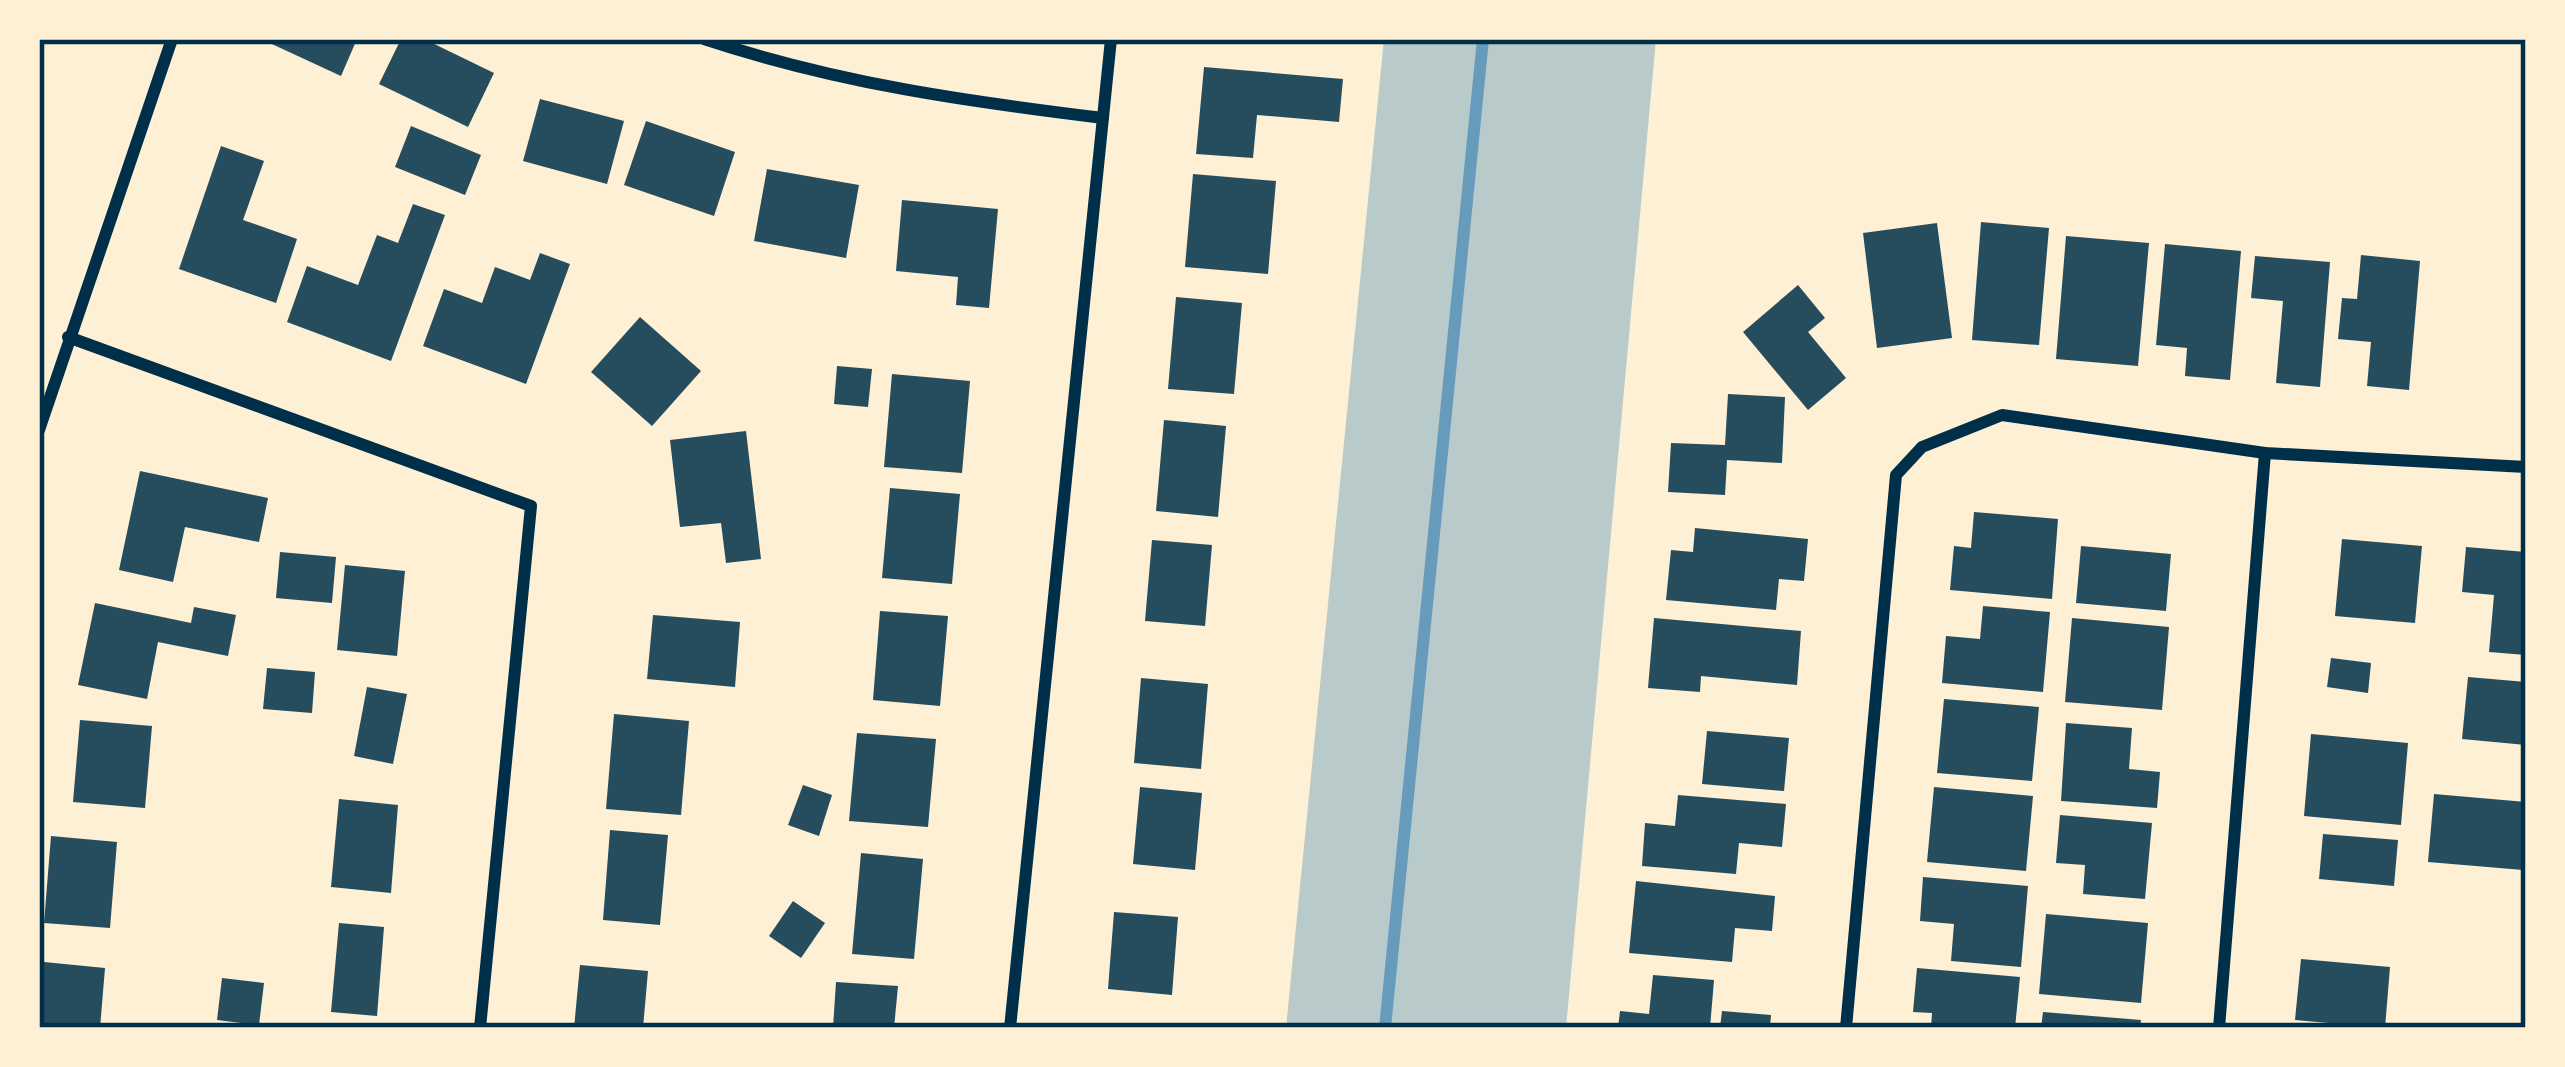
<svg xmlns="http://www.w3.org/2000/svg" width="2565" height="1067" viewBox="0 0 2565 1067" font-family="Quicksand,sans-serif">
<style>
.green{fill:#b9caca}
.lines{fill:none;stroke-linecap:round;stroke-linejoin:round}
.stream{stroke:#669bbc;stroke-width:12}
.building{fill:#264d5e}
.minor{stroke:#003049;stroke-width:12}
.neatline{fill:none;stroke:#003049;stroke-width:4.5}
</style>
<rect width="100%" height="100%" fill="#fdf0d5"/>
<path class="green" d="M1384,39h272l-90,989h-280z"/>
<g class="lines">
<path class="stream" d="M1385,1028l98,-989"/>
</g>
<g class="building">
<path d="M261,39h96l-16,37z"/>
<path d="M401,39h23l70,34 -26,54 -89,-43z"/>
<path d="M1204,67l139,12 -4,43 -82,-7 -4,43 -57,-4z"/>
<path d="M540,99l84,22 -17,63 -84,-23z"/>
<path d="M646,121l89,31 -21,64 -90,-31z"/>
<path d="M411,126l70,29 -16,40 -70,-28z"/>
<path d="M221,146l43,15 -21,59 54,19 -21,64 -97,-34z"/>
<path d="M767,169l92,16 -13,73 -92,-17z"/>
<path d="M1193,174l83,7 -8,93 -83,-7z"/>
<path d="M902,200l96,9 -9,99 -33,-3 2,-28 -62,-6z"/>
<path d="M413,204l32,11 -54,146 -104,-39 20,-56 51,19 19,-50 21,8z"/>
<path d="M1981,222l68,6 -10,117 -67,-5z"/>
<path d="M1937,223l15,115 -75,10 -14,-115z"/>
<path d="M2066,236l83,7 -11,123 -82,-7z"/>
<path d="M2165,244l76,7 -11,129 -45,-4 2,-28 -31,-3z"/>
<path d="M540,253l30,11 -44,120 -103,-38 21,-57 38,14 13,-36 35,13z"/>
<path d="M2361,255l59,6 -11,129 -42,-4 4,-44 -33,-3 4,-41 15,1z"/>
<path d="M2255,256l75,6 -10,125 -44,-4 7,-82 -32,-3z"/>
<path d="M1798,285l27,33 -17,14 38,46 -38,32 -65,-78z"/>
<path d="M1176,297l66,6 -8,91 -66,-5z"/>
<path d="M640,317l61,54 -49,55 -61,-54z"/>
<path d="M837,366l35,3 -4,38 -34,-3z"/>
<path d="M892,374l78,7 -8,92 -78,-6z"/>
<path d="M1728,394l57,3 -3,66 -55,-3 -2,35 -57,-3 3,-49 54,2z"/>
<path d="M1164,420l62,6 -8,91 -62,-6z"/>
<path d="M746,431l15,128 -35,4 -5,-40 -41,4 -10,-87z"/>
<path d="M140,471l128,27 -9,44 -74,-15 -12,55 -54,-12z"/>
<path d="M890,488l70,6 -8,90 -70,-6z"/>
<path d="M1974,512l84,7 -6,80 -102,-9 4,-44 17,2z"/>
<path d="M1695,528l113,11 -4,42 -25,-2 -3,31 -110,-10 5,-50 22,2z"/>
<path d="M2342,539l80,7 -7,77 -80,-7z"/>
<path d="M1152,540l60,5 -7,81 -60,-5z"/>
<path d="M2081,546l90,8 -5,57 -90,-8z"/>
<path d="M2466,547l60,5v103l-37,-3 5,-57 -32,-3z"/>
<path d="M280,552l56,5 -4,46 -56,-5z"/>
<path d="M345,565l60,6 -8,85 -60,-6z"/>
<path d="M95,603l96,20 3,-16 42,8 -8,41 -70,-14 -11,57 -69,-14z"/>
<path d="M1983,606l67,6 -7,80 -101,-9 4,-47 34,3z"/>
<path d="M880,611l68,5 -8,90 -67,-6z"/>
<path d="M653,615l87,7 -5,65 -88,-8z"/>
<path d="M1654,618l147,13 -4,54 -96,-9 -1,16 -52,-4z"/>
<path d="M2072,618l97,9 -7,83 -97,-8z"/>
<path d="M2331,658l40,5 -3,30 -41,-6z"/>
<path d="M267,668l48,4 -3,41 -49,-4z"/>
<path d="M2468,677l58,5v63l-64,-6z"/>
<path d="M1141,678l67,6 -7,85 -67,-6z"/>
<path d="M367,687l40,7 -14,70 -39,-8z"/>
<path d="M1944,699l95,8 -7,74 -95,-8z"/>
<path d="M614,714l75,7 -8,94 -75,-6z"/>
<path d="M80,720l72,6 -7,82 -72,-6z"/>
<path d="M2066,723l66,5 -3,41 31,3 -3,36 -96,-7z"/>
<path d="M1707,731l82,7 -5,53 -82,-7z"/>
<path d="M857,733l79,6 -8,88 -79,-6z"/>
<path d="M2311,734l97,9 -7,82 -97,-9z"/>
<path d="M803,785l29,10 -13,41 -31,-11z"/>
<path d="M1140,787l62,6 -7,77 -62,-6z"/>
<path d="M1934,787l99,9 -7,75 -99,-9z"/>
<path d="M2434,794l92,8 -3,68 -95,-8z"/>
<path d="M1678,795l108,9 -4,43 -43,-4 -3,31 -94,-8 3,-43 30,3z"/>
<path d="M339,799l59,6 -7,88 -60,-6z"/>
<path d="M2060,815l92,8 -7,76 -62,-5 2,-29 -29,-2z"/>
<path d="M610,830l58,5 -8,90 -57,-5z"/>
<path d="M2323,834l75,6 -4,46 -75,-7z"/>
<path d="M51,836l66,6 -7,86 -66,-5z"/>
<path d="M861,853l62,6 -9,100 -62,-5z"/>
<path d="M1923,877l105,9 -7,81 -70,-6 3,-37 -34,-3z"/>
<path d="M1636,881l139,15 -3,35 -37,-3 -3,34 -103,-9z"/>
<path d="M793,901l32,22 -24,35 -32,-22z"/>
<path d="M1114,912l64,5 -6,78 -64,-6z"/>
<path d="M2046,914l102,9 -7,80 -102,-9z"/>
<path d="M339,923l45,4 -7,89 -46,-4z"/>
<path d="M2301,959l89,8 -5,61 -90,-8z"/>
<path d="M44,962l61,6 -5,60h-61z"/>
<path d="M580,965l68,6 -5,57h-69z"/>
<path d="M1917,968l103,9 -5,51h-84l1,-15 -19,-1z"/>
<path d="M1653,975l61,5 -4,48h-92l2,-17 29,3z"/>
<path d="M222,978l42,5 -5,42 -42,-5z"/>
<path d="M836,982l62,4 -4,42h-61z"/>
<path d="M1722,1011l49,4 -1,13h-50z"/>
<path d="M2043,1012l98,8 -1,8h-99z"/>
</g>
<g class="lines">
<g class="minor">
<path d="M704,39c133,44 260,62 399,79"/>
<path d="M68,337l463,169 -51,522"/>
<path d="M39,430l133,-391"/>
<path d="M1010,1028l101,-989"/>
<path d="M1846,1028l50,-553 26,-28 80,-32 263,38 261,14"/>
<path d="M2219,1028l46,-575"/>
</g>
</g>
<rect width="2565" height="1067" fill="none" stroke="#fdf0d5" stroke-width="84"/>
<rect x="42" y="42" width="2481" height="983" class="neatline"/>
</svg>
